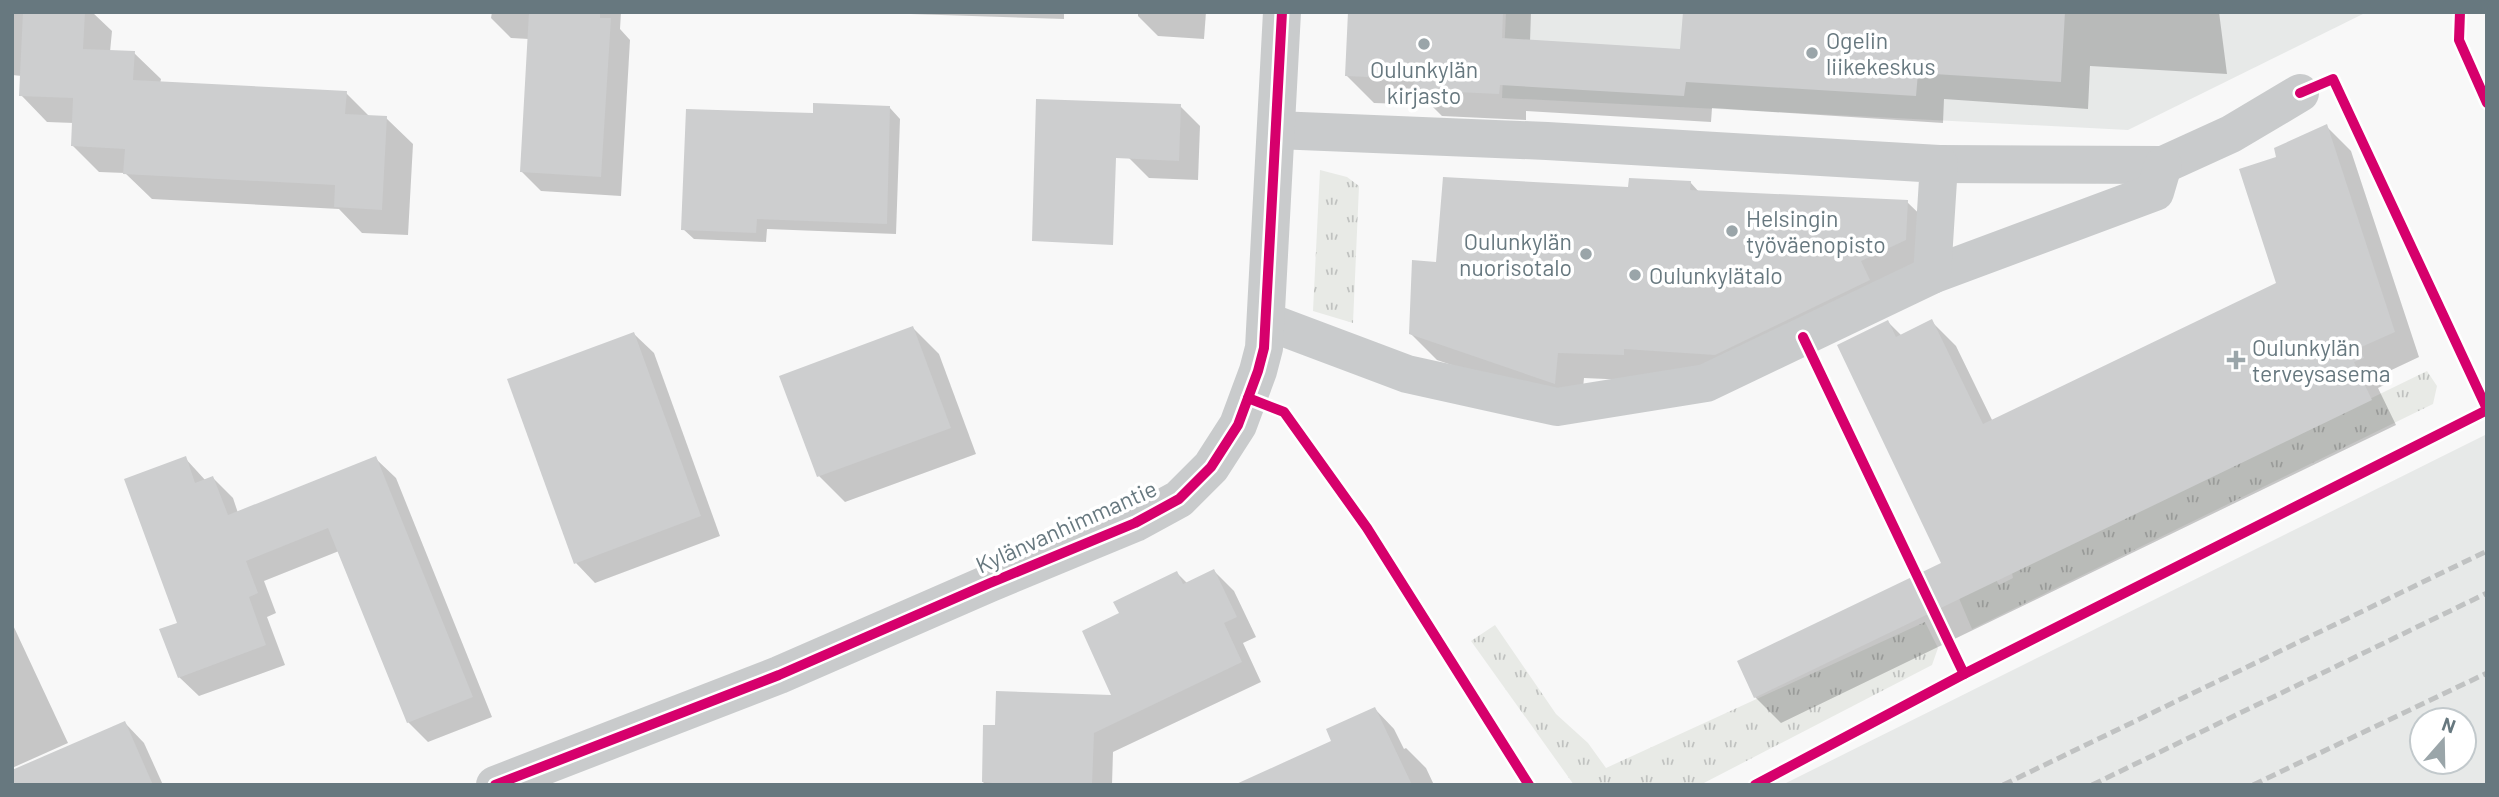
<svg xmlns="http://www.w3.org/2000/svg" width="2499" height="797" viewBox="0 0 2499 797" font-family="Barlow,sans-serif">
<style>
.built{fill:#e7e9e8;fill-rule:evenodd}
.grass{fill:url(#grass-tufts)}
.shadow{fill:#0003}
.building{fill:#cdcecf}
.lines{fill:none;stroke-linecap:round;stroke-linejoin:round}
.minor{stroke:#c9cbcc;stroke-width:38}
.rail{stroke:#c0c2c2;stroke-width:5;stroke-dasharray:10 5;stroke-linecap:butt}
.cycleway-casing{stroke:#fff;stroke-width:15}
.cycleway{stroke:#d6006c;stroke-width:10}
.poi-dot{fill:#9aa5a9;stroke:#fff;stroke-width:2.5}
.labels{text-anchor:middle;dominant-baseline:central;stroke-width:7;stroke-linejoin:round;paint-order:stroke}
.poi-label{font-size:23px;fill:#67787f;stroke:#fff;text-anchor:start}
.street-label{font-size:23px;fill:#67787f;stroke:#fff}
</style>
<defs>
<pattern id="grass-tufts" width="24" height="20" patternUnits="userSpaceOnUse" patternTransform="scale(1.75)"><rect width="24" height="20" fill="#e8eae6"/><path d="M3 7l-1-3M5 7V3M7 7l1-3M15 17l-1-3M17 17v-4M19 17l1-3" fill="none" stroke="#c0c2c0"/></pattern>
</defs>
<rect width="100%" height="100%" fill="#f8f8f8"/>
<g class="built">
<path d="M1506,12h861l-239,118 -626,-32z"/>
<path d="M2487,434v351h-705zM2422,720h42v42h-42z"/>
</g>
<g class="grass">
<path d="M1320,170l27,7 12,9 -6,137 -40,-12z"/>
<path d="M2427,371l10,15 -4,18 -461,225 -14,-33 37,-18 4,7 14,-7 -1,-5z"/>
<path d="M1925,622l13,26 -6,17 -232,120h-126l-103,-144 24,-16 61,89 32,29 18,25z"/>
</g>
<g class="shadow">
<path d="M12,12h80l20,19 -2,21 24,1 27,26 -1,5 186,9 24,24 16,1 27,26 -5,91 -46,-2 -23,-24 -187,-10 -27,-26 -26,-1 -27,-27 2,-22 -27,-1 -26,-27 1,-19 -10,-1z"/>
<path d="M492,12h129l-1,17 10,11 -9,156 -80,-5 -20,-20 8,-132 -18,-1 -20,-20z"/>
<path d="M848,12h216v7z"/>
<path d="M1138,12h68l-2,27 -46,-3 -20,-20z"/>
<path d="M1350,12h181l-1,30 152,9 2,-39h535l8,62 -137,-8 -2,43 -144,-10 -1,24 -231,-15 -1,14 -185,-11v9l-84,-4 -11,-11 -57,-2 -27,-27z"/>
<path d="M1180,106l20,20 -2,54 -49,-2 -20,-20z"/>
<path d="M890,108l10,11 -4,115 -129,-5 -1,13 -72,-3 -11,-10z"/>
<path d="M2326,126l25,25 68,206 -36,17 5,9 -10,5 18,37 -615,298 -26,-26 -16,-35 205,-99 -56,-241 14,14 29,-15 25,25 37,76 285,-139z"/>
<path d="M1690,182l10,11 207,9 27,26 -39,79 -245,74 -66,-3 -3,31 -144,-49 -27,-27 28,-69 192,-76z"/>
<path d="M913,328l26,26 37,100 -131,48 -26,-26z"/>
<path d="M634,334l20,19 66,183 -125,47 -19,-20z"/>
<path d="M185,458l21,23 7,-3 20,20 5,15 138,-54 20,19 96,239 -64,25 -20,-20 -69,-171 -75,30 12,32 -9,4 18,48 -86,31 -20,-19v-53z"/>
<path d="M1214,571l20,20 22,46 -13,6 18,39 -148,70 -1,33h-126l-3,-3 14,-55 117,-30 7,-83 56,-41 10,10z"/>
<path d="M12,623l56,120 -56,25z"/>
<path d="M1375,709l19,20 10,20 2,-1 20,20 8,17h-129l28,-43z"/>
<path d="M125,723l19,20 19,42h-82z"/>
</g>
<g class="building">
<path d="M23,12h62l-2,37 52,2 -2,29 214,11 -2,23 42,2 -5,94 -48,-3 1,-22 -212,-11 2,-25 -54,-3 2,-48 -54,-2z"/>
<path d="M529,12h71v6h11l-10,159 -81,-5z"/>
<path d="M1348,12h155l-1,26 178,11 3,-37h382l-4,70 -143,-9 -2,23 -230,-14 -2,14 -184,-11 -1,9 -86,-4 1,-11 -69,-3z"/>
<path d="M1036,99l145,5 -2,57 -63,-3 -3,87 -81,-4z"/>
<path d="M813,103l77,3 -3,118 -130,-5 -1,14 -75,-3 5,-121 127,4z"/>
<path d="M2327,124l68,208 -36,16 5,10 -10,4 18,38 -618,298 -17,-37 204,-98 -104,-218 51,-25 8,17 36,-18 51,105 293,-141 -37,-114 37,-12 -2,-9z"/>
<path d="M1443,177l185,10 1,-9 62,3 -1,9 218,10 -2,40 -45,21 9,19 -155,75 -91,-6v6l-66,-2 -3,31 -146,-50 3,-74 24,2z"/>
<path d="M913,326l38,102 -134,49 -38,-101z"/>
<path d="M634,332l67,184 -127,48 -67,-185z"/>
<path d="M186,456l9,27 18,-7 15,39 148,-59 97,241 -66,26 -79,-195 -82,33 12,32 -9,4 17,48 -88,33 -19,-49 18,-6 -53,-144z"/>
<path d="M1214,569l23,48 -13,6 18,39 -148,71 -2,52h-99v-2l-11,-1 1,-57h12l1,-34 115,4 -29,-64 37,-18 -6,-11 64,-31 6,13z"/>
<path d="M1375,707l37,78h-178l97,-44 -5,-12z"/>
<path d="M125,721l28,64h-141v-15z"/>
</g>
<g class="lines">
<g class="minor">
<path d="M1939,164l224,1 68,-31 69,-41"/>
<path d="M1932,275l223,-83 8,-27"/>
<path d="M1266,321l141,53 150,33 149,-24 226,-108 7,-111 -392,-23 -271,-11"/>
<path d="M495,785l284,-110 211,-92 145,-60 44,-24 32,-32 27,-42 20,-54 6,-23 18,-336"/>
</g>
<g class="rail">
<path d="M2003,785l484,-234"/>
<path d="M2092,785l395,-192"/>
<path d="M2253,785l234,-112"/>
</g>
<defs>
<g id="cycleway">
<path d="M2460,12l-1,28 28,63"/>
<path d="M2300,93l33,-14 154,330"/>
<path d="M1803,337l161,337"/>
<path d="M1248,398l36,14 83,116 162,257"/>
<path d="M495,785l284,-110 211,-92 145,-60 44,-24 32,-32 27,-42 20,-54 6,-23 18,-336"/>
<path d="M1755,785l209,-111 523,-264"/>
</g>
</defs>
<use href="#cycleway" class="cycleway-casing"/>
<use href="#cycleway" class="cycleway"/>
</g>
<g class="poi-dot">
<circle cx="1424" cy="44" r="7"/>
<circle cx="1812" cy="53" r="7"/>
<circle cx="1732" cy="231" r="7"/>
<circle cx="1586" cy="254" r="7"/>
<circle cx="1635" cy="275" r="7"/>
<path d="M2232.5 349.5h7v7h7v7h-7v7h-7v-7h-7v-7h7z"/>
</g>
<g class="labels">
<g class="poi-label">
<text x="1826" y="40">Ogelin<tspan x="1826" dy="26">liikekeskus</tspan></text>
<text x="1424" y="69" text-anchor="middle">Oulunkylän<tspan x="1424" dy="26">kirjasto</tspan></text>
<text x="1746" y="218">Helsingin<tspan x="1746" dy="26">työväenopisto</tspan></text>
<text x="1572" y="241" text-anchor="end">Oulunkylän<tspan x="1572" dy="26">nuorisotalo</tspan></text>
<text x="1649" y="275">Oulunkylätalo</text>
<text x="2252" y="347">Oulunkylän<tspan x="2252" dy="26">terveysasema</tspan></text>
</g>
<g class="street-label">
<text transform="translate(1066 526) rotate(-24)">Kylänvanhimmantie</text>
</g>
</g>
<rect width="2499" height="797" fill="none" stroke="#67787f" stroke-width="28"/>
<g transform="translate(2443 741) rotate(20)"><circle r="33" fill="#ffffff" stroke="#c2c9cc" stroke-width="2"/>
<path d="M0-5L12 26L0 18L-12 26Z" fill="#9aa5a9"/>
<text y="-10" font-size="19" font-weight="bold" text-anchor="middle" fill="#67787f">N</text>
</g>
</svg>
